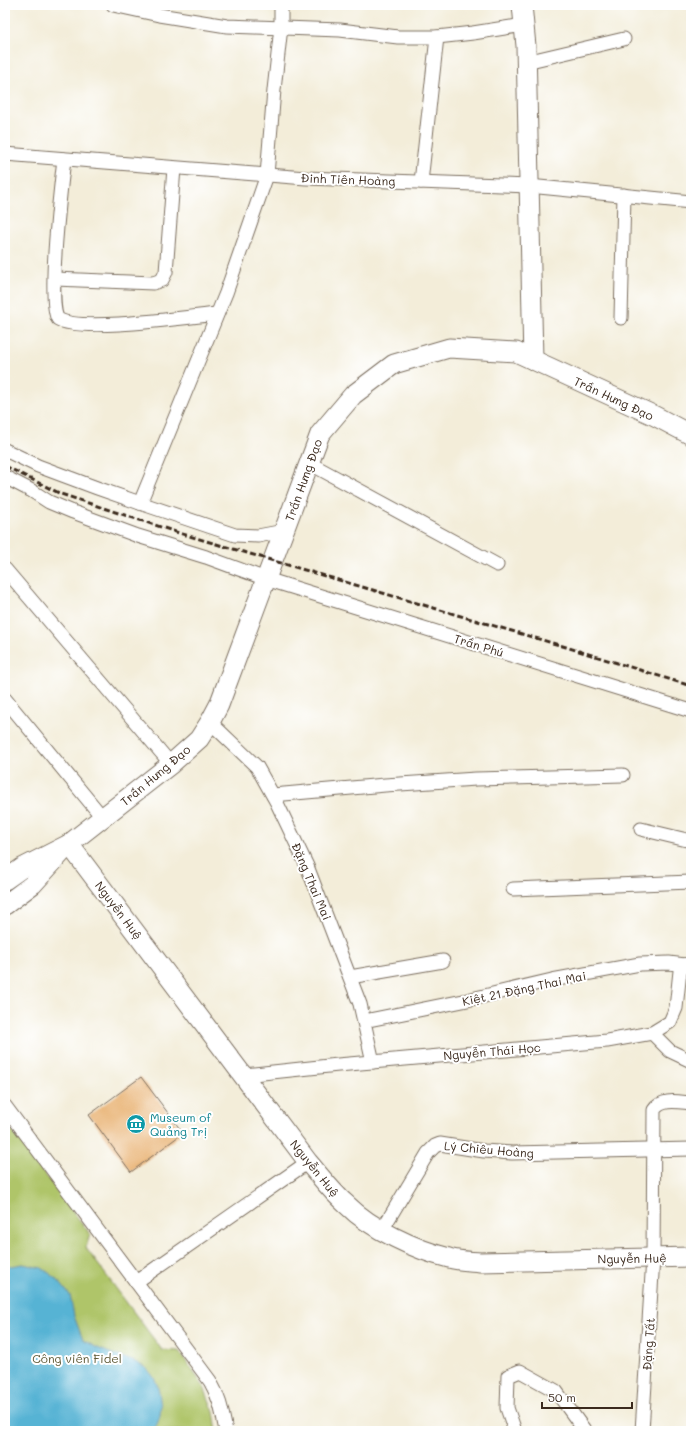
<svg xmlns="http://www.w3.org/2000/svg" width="696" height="1436" viewBox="0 0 696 1436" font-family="Mali,sans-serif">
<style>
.green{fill:#afc569;stroke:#757844}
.water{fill:#56b3d4;stroke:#486e79}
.building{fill:#e9b476}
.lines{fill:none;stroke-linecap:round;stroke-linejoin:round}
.street-casing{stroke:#7b6e5f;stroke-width:15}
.secondary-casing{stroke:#7b6e5f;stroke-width:21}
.street{stroke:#fff;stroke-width:13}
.secondary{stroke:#fff;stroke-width:19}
.rail{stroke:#3b2a1e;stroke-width:3;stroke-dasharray:6 3;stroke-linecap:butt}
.labels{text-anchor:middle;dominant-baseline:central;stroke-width:4;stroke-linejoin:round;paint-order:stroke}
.street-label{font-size:12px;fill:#3b2a1e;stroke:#fff}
.culture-label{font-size:12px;fill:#0d838f;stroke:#fff;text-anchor:start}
.park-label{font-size:12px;fill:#5e5834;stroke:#fff}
</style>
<rect width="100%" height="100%" fill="#fff"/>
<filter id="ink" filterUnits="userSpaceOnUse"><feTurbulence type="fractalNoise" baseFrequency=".025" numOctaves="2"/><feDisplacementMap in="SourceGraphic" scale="8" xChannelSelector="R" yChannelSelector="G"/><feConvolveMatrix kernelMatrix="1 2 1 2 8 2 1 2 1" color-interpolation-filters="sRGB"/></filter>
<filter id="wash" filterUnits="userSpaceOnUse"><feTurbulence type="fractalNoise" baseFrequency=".012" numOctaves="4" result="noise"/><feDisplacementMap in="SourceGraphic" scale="16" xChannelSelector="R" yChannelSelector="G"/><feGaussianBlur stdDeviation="0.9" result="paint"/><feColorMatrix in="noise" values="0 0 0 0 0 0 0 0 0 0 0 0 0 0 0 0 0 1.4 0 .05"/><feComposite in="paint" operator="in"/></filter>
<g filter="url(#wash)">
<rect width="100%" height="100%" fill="#f3edd9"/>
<path class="green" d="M5,1121l85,113 -4,14 76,102 17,1 25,36 10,25 3,19h-212z"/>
<path class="water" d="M23,1264l19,4 14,10 14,17 4,21 9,24c7,4 14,8 22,11 28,11 52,12 55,48 2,12 0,22 -7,32h-148v-164z"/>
<g id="blocks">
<path class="building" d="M141,1077l42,56 -52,39 -42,-57z"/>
</g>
</g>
<g filter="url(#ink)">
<use href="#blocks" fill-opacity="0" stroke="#7b6e5f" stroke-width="1"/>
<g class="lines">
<defs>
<g id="street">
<path d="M113,5l46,10 68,11 113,4 58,7h39l36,-4 51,-8"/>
<path d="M526,62l98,-23"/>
<path d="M5,154l301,24 223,8 162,16"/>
<path d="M64,159c-3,25 -17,145 -6,160 22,14 129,-2 159,-5"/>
<path d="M421,182l16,-145"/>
<path d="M55,279l98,4 9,-3 4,-8 8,-104"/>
<path d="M621,318l3,-123"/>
<path d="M5,450l33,16 59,22 43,15 95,32 23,1 26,-5"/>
<path d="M309,463l188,102"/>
<path d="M5,477l27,14 17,11 24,10 65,24 68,21 60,22 425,132"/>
<path d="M140,503l86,-210 41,-118 7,-85 7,-63v-22"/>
<path d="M5,569l166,195"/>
<path d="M5,699l98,119"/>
<path d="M210,722l47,45 19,34 31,65 53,138 13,58"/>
<path d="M273,795l112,-10 91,-6 147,-4"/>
<path d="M641,829l50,12"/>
<path d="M513,889l178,-7"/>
<path d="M350,977l93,-16"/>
<path d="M364,1021l99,-20 89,-21 88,-16 29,-1 16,2"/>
<path d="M652,1033l18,18 21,10"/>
<path d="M244,1075l94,-10 269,-24 45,-8 18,-11 6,-14 4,-37 5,-6 6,-2"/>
<path d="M5,1106l205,275c10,17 12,31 16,50"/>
<path d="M382,1230l46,-77 7,-7 5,-2 44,7 28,2 179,-4"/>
<path d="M136,1282l172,-120"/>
<path d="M515,1431l-8,-23 1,-32 12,-5 36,20 29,40"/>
<path d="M642,1431l11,-173 1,-148c8,-12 24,-8 37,-7"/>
</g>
<g id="secondary">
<path d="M522,5l4,41 7,314"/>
<path d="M69,844l239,318c13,15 24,30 39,43 24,24 69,45 102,53 10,3 21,3 31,4l211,-5"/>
<path d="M5,880l17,-12 47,-24 102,-80 28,-25 11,-17 9,-17 101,-271 33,-39 41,-31 55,-16 67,4 139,64 36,19"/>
<path d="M5,905l28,-21 29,-32"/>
</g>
</defs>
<use href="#street" class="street-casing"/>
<use href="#secondary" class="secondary-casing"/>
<use href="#street" class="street"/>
<use href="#secondary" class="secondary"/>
<path class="rail" d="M5,466l56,28 118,39 387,114 125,39"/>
</g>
</g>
<defs>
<symbol id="museum-disc" viewBox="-11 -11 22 22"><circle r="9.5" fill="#0f9aa8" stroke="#fff"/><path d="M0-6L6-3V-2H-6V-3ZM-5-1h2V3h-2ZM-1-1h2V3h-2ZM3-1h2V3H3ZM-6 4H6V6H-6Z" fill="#fff"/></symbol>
</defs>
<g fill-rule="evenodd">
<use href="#museum-disc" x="125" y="1113" width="22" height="22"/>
</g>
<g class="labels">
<g class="street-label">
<text transform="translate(348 179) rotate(2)">Đinh Tiên Hoàng</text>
<text transform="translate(614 398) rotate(25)">Trần Hưng Đạo</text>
<text transform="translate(303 480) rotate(-70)">Trần Hưng Đạo</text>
<text transform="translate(479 645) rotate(17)">Trần Phú</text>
<text transform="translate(155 775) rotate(-40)">Trần Hưng Đạo</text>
<text transform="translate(312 881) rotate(67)">Đặng Thai Mai</text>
<text transform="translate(119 910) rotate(53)">Nguyễn Huệ</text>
<text transform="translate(524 988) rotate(-12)">Kiệt 21 Đặng Thai Mai</text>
<text transform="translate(492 1051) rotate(-5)">Nguyễn Thái Học</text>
<text transform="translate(489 1149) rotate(5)">Lý Chiêu Hoàng</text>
<text transform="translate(315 1168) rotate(51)">Nguyễn Huệ</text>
<text transform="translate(632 1258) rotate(-1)">Nguyễn Huệ</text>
<text transform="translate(648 1344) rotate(-86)">Đặng Tất</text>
</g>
<g class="culture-label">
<text x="150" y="1117">Museum of<tspan x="150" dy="14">Quảng Trị</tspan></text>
</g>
<g class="park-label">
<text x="77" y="1358">Công viên Fidel</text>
</g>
</g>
<rect width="696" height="1436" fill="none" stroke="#fff" stroke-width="20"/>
<path d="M542 1402v6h90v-6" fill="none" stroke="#3b2a1e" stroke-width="2"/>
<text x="548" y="1402" font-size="12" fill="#3b2a1e" stroke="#ffffff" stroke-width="3" paint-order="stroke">50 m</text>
</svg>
